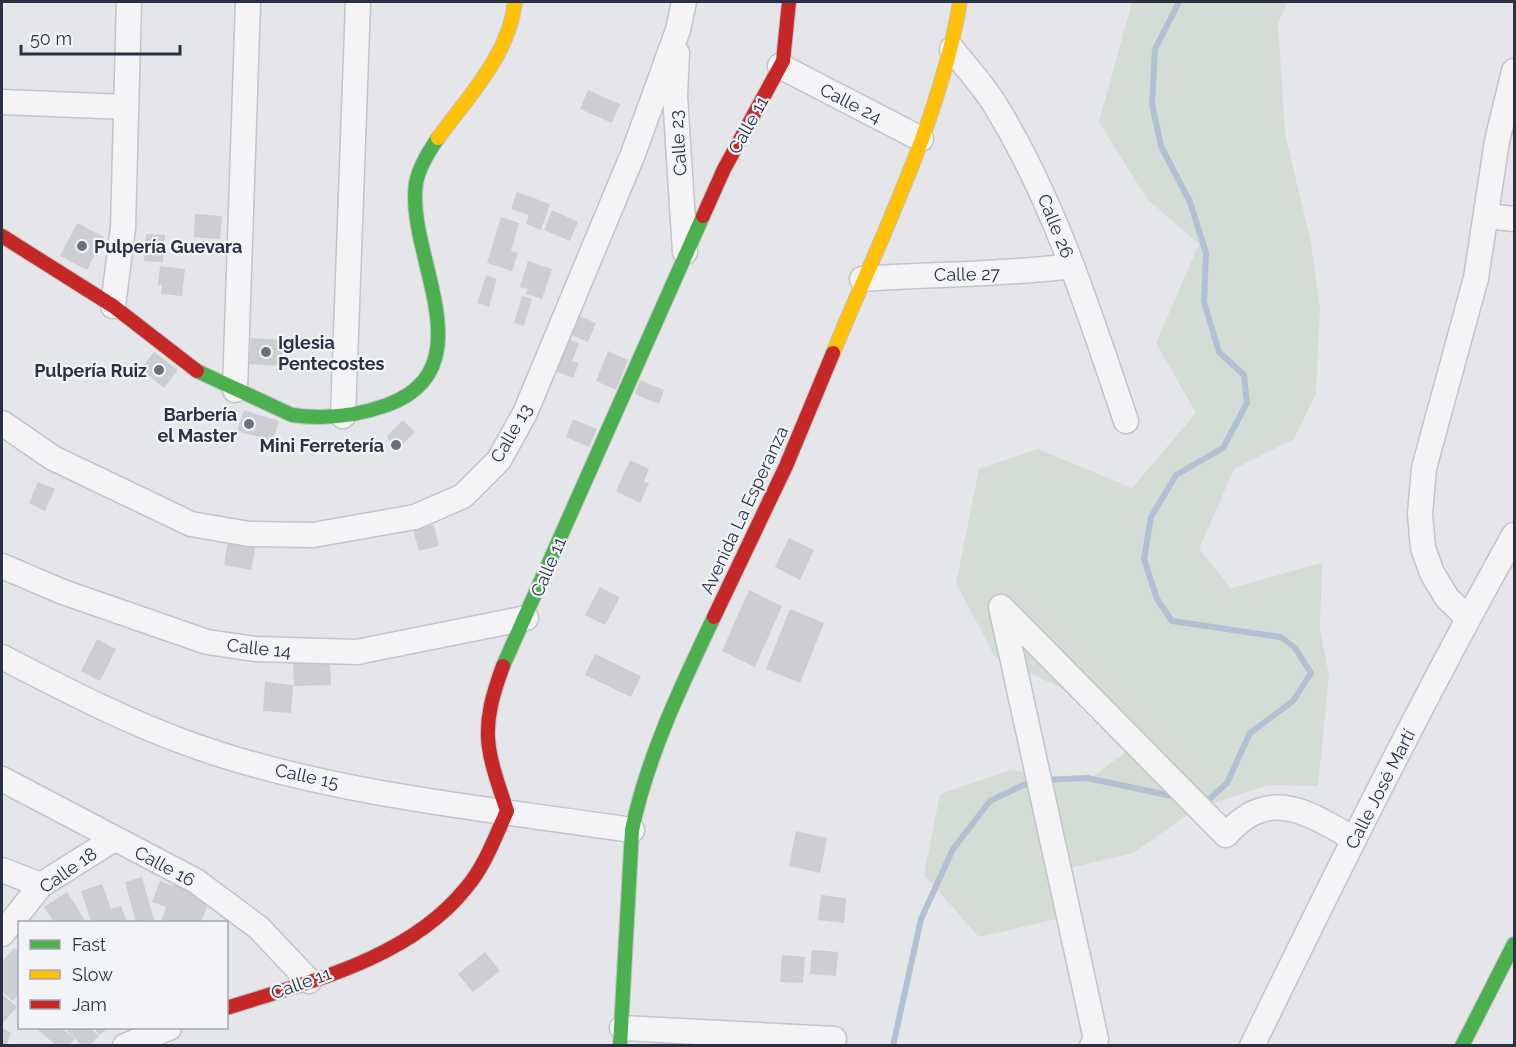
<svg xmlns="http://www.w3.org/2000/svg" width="1516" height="1047" viewBox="0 0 1516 1047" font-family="Raleway,sans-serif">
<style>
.green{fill:#d4ddd5}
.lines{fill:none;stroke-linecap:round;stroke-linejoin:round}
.stream{stroke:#b3c0d4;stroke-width:6}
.building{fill:#cdced1}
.street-casing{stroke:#c3c4c7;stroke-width:27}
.fast-casing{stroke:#c3c4c7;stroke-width:16}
.slow-casing{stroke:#c3c4c7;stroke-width:16}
.jam-casing{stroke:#c3c4c7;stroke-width:16}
.street{stroke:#f4f4f6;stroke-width:24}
.fast{stroke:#4caf50;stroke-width:14}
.slow{stroke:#ffc107;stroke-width:14}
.jam{stroke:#c62828;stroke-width:14}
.poi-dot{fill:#6b707d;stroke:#f3f4f8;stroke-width:2}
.labels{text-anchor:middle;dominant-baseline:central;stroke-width:4.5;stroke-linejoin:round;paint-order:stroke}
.street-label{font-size:18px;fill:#2a3143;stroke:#f3f4f8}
.poi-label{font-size:18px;font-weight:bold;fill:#2a3143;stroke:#f3f4f8;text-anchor:end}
</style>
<rect width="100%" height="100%" fill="#e5e6e9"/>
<path class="green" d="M1132,2h156l-10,21 7,110 26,110 9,65 -4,86 -22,45 -60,30 -35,80 32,39 91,-25 -2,66 9,47 -11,110 -50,-1 -72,24 -63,44 -63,15 -13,51 -78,18 -55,-62 16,-81 71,-24 76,11 61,-46 -76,-42 -77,-36 -39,-74 23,-114 59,-20 94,39 64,-75 -40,-70 43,-99 -52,-45 -48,-77z"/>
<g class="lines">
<g class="stream">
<path d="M1179,2l-24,47 -3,55 9,42 29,56 16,51 -2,49 15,50 25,23 3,28 -24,45 -47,27 -25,42 -7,42 13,40 15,22 109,16 14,11 16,25 -18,28 -43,32 -23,50 -22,20h-3"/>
<path d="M1045,780l42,-2 90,19"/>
<path d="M893,1046l28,-127 32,-70 37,-48 42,-20"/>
</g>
</g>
<g class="building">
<path d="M588,90l32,14 -8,19 -32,-14z"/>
<path d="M517,192l33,12 -9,26 -15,-6 3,-9 -18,-6z"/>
<path d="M552,210l26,12 -8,19 -26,-11z"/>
<path d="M195,214l27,2 -2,23 -26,-2z"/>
<path d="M501,217l18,6 -8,28 7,2 -6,18 -25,-8z"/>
<path d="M77,223l27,14 -17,33 -27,-14z"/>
<path d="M146,234l19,1 -2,27 -19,-1z"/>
<path d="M528,261l24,8 -10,30 -16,-5 2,-5 -8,-2z"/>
<path d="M160,266l25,3 -3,27 -21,-2 1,-9h-4z"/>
<path d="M486,275l11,4 -8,28 -12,-4z"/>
<path d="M522,296l10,3 -8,27 -10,-3z"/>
<path d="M570,312l26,11 -8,19 -26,-11z"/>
<path d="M562,337l17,6 -7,18 7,2 -6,15 -23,-9z"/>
<path d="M251,338l32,2 -2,26 -32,-2z"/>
<path d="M608,351l20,9 -12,30 -20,-9z"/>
<path d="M154,352l24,18 -14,18 -23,-19z"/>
<path d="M640,380l24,10 -5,14 -24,-10z"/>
<path d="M244,410l35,11 -6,20 -36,-10z"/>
<path d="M573,419l24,10 -8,18 -23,-10z"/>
<path d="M403,420l12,12 -21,21 -7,-17z"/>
<path d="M630,460l19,9 -5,12 5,2 -9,20 -24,-12z"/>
<path d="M38,482l17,7 -10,22 -16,-8z"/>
<path d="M434,525l5,21 -20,5 -6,-21z"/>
<path d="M229,534l28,5 -6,31 -27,-5z"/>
<path d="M789,538l25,12 -14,30 -25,-13z"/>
<path d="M600,587l20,10 -15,28 -20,-10z"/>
<path d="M749,590l33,16 -27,61 -33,-16z"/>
<path d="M790,609l34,14 -24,60 -34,-14z"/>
<path d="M97,639l19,10 -16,32 -19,-10z"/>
<path d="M595,654l46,22 -10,21 -46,-22z"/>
<path d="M330,662l1,23 -37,1 -1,-23z"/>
<path d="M265,682l28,3 -2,28 -28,-2z"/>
<path d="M796,831l31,7 -7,35 -31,-7z"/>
<path d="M142,877l12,43 -18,2 -11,-40z"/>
<path d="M179,880l31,20 -9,22h-40l5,-15 -14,-5 8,-21 13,5z"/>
<path d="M102,884l9,25 10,-3 6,16h-36l-10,-31z"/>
<path d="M67,892l19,30h-32l-10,-15z"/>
<path d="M821,895l25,3 -2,25 -26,-3z"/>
<path d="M14,948l6,6v39l-7,8 -11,-10v-29z"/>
<path d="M812,950l26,2 -2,24 -26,-2z"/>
<path d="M485,952l15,19 -27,21 -15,-18z"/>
<path d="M782,955l23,2 -2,26 -23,-1z"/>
<path d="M2,994l15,13 -15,17z"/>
<path d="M2,1028l9,5 -5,13h-4z"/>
<path d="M40,1028h21l14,10 -6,8h-12l-19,-16z"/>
<path d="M65,1028h25l9,8 -10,10h-7z"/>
<path d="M94,1028h15l-10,7z"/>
</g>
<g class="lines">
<defs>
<g id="street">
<path d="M952,49c14,18 30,35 42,54 61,99 95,209 132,318"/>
<path d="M677,53l-2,43 10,156"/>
<path d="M780,66l141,73"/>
<path d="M2,102l124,5"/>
<path d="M1486,216l28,3"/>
<path d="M862,279c70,-5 140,-4 210,-13"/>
<path d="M113,306l10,-78 6,-226"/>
<path d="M235,390l13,-388"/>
<path d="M343,416l15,-414"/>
<path d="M2,423l51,35 138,66 58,10 64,1 102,-18 48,-21 36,-36 26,-47 108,-259 45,-124 6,-28"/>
<path d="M2,566l61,26 144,50 48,7 102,3 169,-34"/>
<path d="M1468,618l-21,-20 -15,-25 -9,-25 -3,-34 4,-46 52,-190 21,-137 17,-70"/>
<path d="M2,657c62,32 127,66 193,89 135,48 295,63 437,84"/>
<path d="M2,779l194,102 63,47 50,53"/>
<path d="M2,870l39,15"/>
<path d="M2,934l39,-49 73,-46"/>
<path d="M622,1028l212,11"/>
<path d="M125,1046l44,-18"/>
<path d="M1092,1046l4,-7 -95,-432 225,228c43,-49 81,-23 128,4"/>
<path d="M1252,1046c84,-172 169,-344 262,-511"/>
</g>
<g id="fast">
<path d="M197,371l95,44c33,5 64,1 95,-10 102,-37 18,-151 29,-222 3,-16 13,-32 22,-45"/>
<path d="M503,666l200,-450"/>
<path d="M620,1046l12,-216c15,-73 50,-146 82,-213"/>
<path d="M1462,1046l52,-102"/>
</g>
<g id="slow">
<path d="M438,138c30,-41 71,-83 77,-136"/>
<path d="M833,353c46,-112 107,-232 127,-351"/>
</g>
<g id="jam">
<path d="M703,216l21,-47 59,-108 6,-59"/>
<path d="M2,236l111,70 84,65"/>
<path d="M714,617l72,-151 47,-113"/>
<path d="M226,1008c83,-26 183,-49 240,-120 19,-22 29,-51 41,-77 -21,-63 -28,-80 -4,-145"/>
</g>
</defs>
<use href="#street" class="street-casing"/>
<use href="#fast" class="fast-casing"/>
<use href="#slow" class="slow-casing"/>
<use href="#jam" class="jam-casing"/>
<use href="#street" class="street"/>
<use href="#fast" class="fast"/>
<use href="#slow" class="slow"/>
<use href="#jam" class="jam"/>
</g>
<g class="poi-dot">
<circle cx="82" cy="246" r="6"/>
<circle cx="266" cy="352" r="6"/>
<circle cx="159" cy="370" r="6"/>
<circle cx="249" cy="424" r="6"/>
<circle cx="396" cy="445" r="6"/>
</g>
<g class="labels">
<g class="street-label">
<text transform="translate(851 103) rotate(27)">Calle 24</text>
<text transform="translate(748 125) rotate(-61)">Calle 11</text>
<text transform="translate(678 143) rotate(-94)">Calle 23</text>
<text transform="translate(1056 226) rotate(68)">Calle 26</text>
<text transform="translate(967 274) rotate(-1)">Calle 27</text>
<text transform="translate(511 433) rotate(-60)">Calle 13</text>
<text transform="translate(744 510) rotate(-65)">Avenida La Esperanza</text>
<text transform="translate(548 567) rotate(-67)">Calle 11</text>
<text transform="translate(259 648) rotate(6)">Calle 14</text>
<text transform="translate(307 776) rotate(12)">Calle 15</text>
<text transform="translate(1380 789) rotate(-63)">Calle José Martí</text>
<text transform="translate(165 866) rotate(28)">Calle 16</text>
<text transform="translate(68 870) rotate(-35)">Calle 18</text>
<text transform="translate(301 983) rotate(-20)">Calle 11</text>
</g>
<g class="poi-label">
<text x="94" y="246" text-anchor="start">Pulpería Guevara</text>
<text x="278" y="342" text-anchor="start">Iglesia<tspan x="278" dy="21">Pentecostes</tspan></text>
<text x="147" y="370">Pulpería Ruiz</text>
<text x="237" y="414">Barbería<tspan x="237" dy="21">el Master</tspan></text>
<text x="384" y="445">Mini Ferretería</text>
</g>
</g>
<rect width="1516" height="1047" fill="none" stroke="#2a3143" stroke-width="6"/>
<rect x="18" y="921" width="210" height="108" fill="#f3f4f8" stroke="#a3a6b0" stroke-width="1.5"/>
<rect x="30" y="940" width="30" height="9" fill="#4caf50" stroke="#a3a6b0" stroke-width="1.5"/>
<text x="72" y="951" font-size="18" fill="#2a3143">Fast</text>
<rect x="30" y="970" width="30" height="9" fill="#ffc107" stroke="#a3a6b0" stroke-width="1.5"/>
<text x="72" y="981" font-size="18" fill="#2a3143">Slow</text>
<rect x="30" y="1000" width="30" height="9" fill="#c62828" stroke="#a3a6b0" stroke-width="1.5"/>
<text x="72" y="1011" font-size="18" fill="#2a3143">Jam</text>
<path d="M21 45v9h159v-9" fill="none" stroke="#2a3143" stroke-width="3"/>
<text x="30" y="45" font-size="18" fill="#2a3143" stroke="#f3f4f8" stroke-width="4.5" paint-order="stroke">50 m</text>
</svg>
